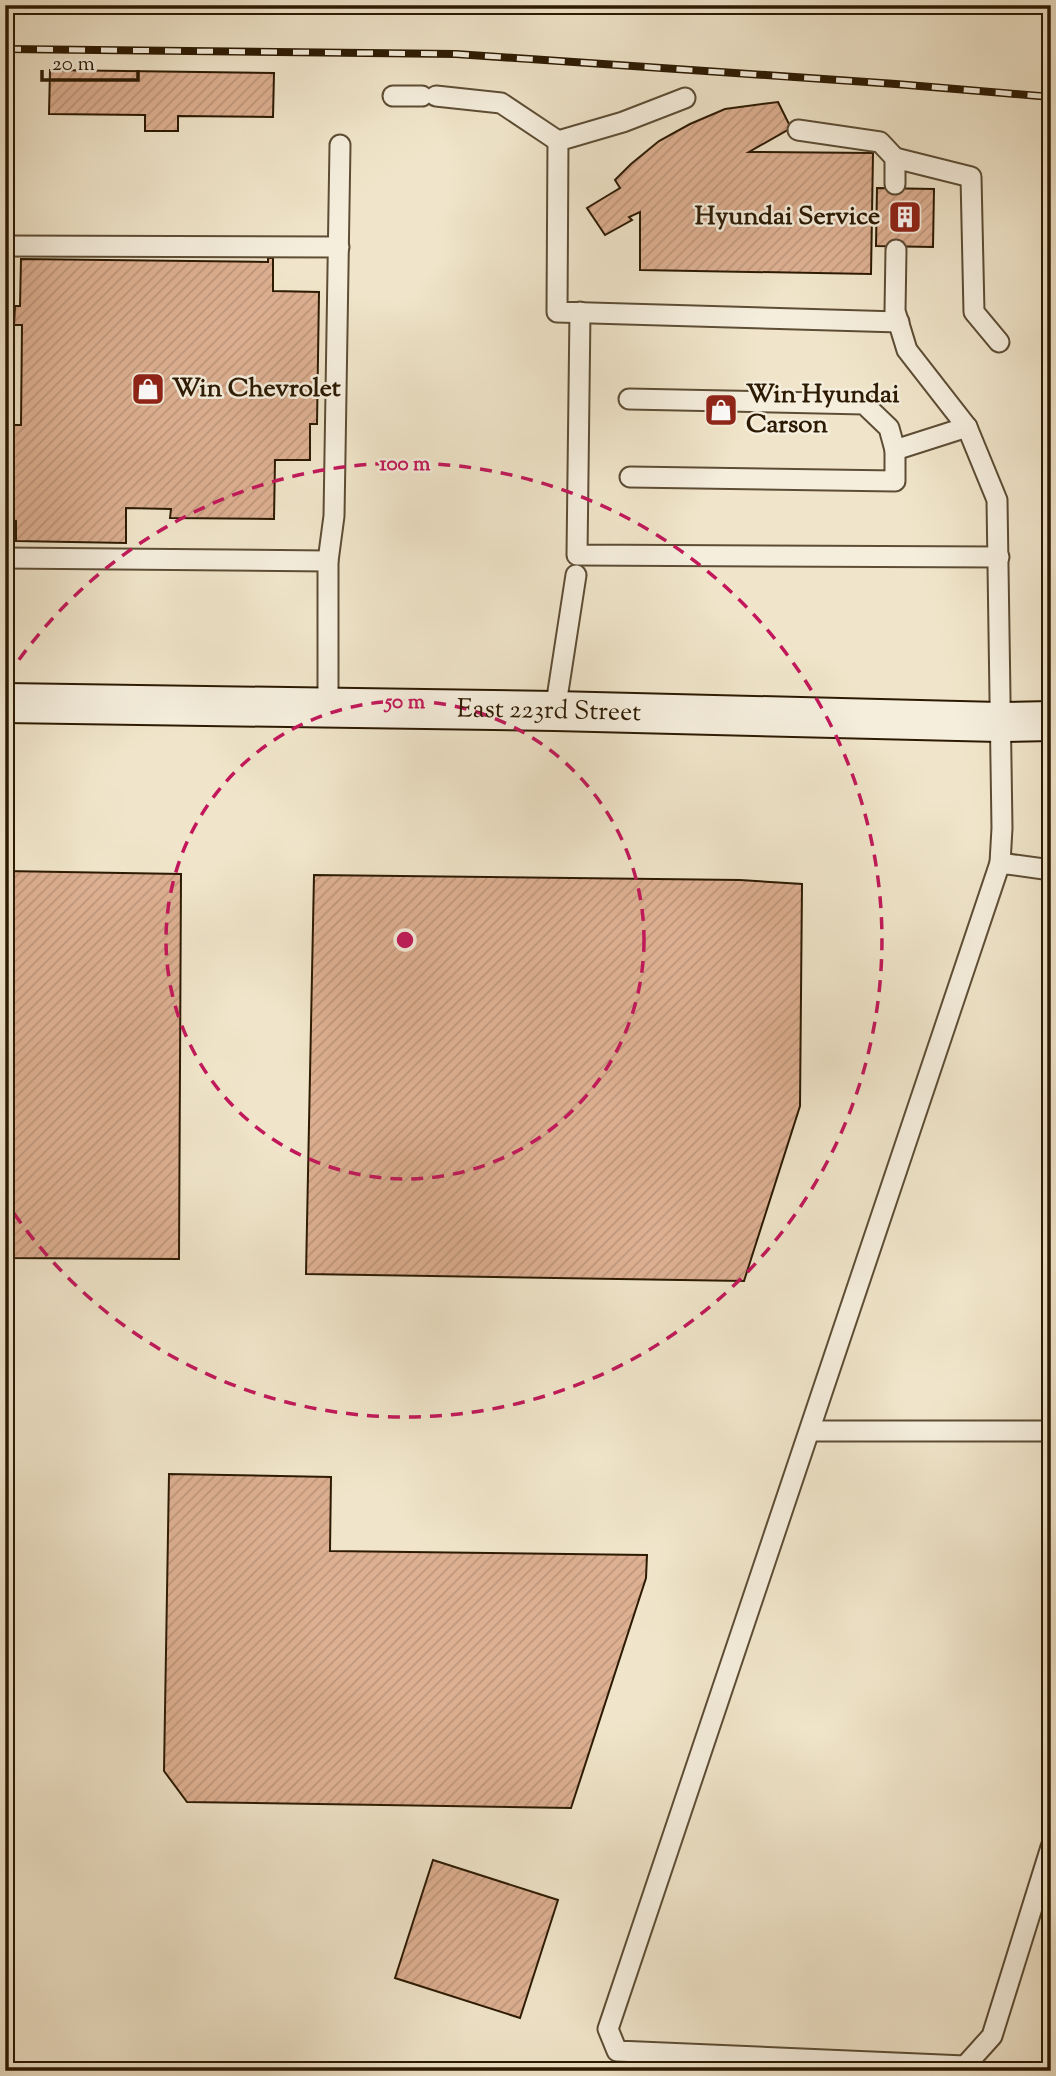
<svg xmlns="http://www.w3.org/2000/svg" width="1056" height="2076" viewBox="0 0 1056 2076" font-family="'Sorts Mill Goudy',serif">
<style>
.building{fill:url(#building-hatch);stroke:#2c1a03;stroke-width:2}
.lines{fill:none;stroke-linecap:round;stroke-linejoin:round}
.service-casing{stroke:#5d4d35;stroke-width:23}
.secondary-casing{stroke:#2c1a03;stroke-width:42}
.service{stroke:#f5eedd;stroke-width:19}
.secondary{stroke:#f5eedd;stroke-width:38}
.rail-casing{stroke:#2c1a03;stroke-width:8}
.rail{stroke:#f5eedd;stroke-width:5;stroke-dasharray:16;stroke-linecap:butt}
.ring{fill:none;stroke:#c2185b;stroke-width:3.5;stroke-dasharray:12 9}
.labels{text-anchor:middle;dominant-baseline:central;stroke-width:5;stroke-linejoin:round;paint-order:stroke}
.poi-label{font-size:26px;font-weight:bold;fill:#2c1a03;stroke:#f5eedd;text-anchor:start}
.street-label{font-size:26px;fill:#2c1a03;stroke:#f5eedd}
.centre{fill:#c2185b;stroke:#f5eedd;stroke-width:3.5}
.ring-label{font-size:21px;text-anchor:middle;font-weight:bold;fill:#c2185b;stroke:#f5eedd;stroke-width:5;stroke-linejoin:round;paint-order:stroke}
</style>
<defs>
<pattern id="building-hatch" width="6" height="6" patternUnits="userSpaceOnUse" patternTransform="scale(1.75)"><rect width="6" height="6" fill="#ddb092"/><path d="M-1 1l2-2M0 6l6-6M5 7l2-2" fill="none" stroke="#be977c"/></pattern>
</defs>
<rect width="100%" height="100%" fill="#f0e5ca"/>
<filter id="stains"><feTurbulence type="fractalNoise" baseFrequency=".00286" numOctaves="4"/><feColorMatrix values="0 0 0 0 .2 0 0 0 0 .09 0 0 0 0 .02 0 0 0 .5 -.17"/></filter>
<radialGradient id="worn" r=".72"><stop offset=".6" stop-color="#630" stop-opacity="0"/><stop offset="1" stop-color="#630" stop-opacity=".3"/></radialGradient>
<g class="building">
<path d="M50,70l224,3 -1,44 -95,-1v15h-33v-16l-96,-1z"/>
<path d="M778,102l13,26 -42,24 124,1 -2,121 -231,-4v-58l-11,5 3,3 -27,15 -18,-27 33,-20 -5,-8 16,-16 28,-23 31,-17 35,-15z"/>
<path d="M1043,120l8,1v40l-9,-1z"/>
<path d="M877,188l57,1 -1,58 -57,-1z"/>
<path d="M268,258h5v33l46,1 -2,132h-7v36h-35l-1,59 -104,-1 1,-9 -45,-1v35l-110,-2v-20h-11v-84l1,-12h15l1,-100h-8l1,-19h5l1,-47 247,3z"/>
<path d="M5,871l176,3 -2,385 -174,-1z"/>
<path d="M314,875l426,5 62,4 -2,222 -56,175 -438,-7z"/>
<path d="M169,1474l162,3 -1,74 317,4 -1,23 -75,230 -384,-6 -23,-31z"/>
<path d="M433,1860l125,40 -38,118 -125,-40z"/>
</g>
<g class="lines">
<defs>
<g id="service">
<path d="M393,96h29"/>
<path d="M436,96l65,7 57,38"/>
<path d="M685,98l-62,24 -65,19 -1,171 342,10"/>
<path d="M798,130l82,12 15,16v26"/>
<path d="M895,158l76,19 3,135 25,30"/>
<path d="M5,246l334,1"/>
<path d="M896,250l-1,61 12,39 60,77 30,73 5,328 -2,35"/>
<path d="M580,312l-3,243 422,2"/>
<path d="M629,399l235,5 25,24 6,22 72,-23"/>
<path d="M630,477l265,4v-31"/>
<path d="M5,558l323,3"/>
<path d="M328,708v-147l6,-45 6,-371"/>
<path d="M555,711l21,-136"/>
<path d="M1051,870l-51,-7 -392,1166 9,22 348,15 27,-30 59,-189"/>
<path d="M810,1431h241"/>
</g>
<g id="secondary">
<path id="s1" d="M5,703l550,8 444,11 52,-1"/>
</g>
</defs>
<use href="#service" class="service-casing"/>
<use href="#secondary" class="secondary-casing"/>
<use href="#service" class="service"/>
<use href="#secondary" class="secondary"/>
<defs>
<path id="rail" d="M5,49l451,5 440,30 155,13"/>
</defs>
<use href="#rail" class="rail-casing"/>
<use href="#rail" class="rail"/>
</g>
<g class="ring">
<circle cx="405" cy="940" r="239"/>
<path d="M7 677A477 477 0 1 1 7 1203"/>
</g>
<defs>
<symbol id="building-square" viewBox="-11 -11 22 22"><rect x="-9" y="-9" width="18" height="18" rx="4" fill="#8f2418" stroke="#f5eedd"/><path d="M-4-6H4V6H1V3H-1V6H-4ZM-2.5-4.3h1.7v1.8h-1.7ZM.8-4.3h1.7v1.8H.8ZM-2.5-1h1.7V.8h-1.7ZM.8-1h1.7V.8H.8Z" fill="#fff"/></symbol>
<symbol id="shop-square" viewBox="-11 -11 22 22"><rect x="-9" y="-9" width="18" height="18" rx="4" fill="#8f2418" stroke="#f5eedd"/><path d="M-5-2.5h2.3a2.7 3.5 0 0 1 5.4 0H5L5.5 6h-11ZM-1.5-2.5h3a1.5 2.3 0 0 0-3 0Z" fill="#fff"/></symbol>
</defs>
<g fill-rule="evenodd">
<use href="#building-square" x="886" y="198" width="38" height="38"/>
<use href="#shop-square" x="129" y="370" width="38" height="38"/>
<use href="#shop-square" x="702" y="391" width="38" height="38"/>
</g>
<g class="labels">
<g class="poi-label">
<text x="880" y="217" text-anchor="end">Hyundai Service</text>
<text x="172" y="389">Win Chevrolet</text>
<text x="746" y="395">Win Hyundai<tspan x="746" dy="30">Carson</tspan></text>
</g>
<g class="street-label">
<text stroke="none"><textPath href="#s1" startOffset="544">East 223rd Street</textPath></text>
</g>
</g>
<circle cx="405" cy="940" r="10" class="centre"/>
<g class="ring-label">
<text x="405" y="470">100 m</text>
<text x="405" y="708">50 m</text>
</g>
<rect width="1056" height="2076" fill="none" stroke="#f0e5ca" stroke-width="28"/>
<rect x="7" y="7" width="1042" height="2062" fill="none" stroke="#2c1a03" stroke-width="3.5"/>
<rect x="14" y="14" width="1028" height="2048" fill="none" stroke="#2c1a03" stroke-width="2"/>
<path d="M42 70v10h96v-10" fill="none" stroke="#2c1a03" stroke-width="3.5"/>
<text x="52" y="70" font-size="21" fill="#2c1a03" stroke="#f5eedd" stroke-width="5" paint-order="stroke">20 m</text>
<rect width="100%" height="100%" filter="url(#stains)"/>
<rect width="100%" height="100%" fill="url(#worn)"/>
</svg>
